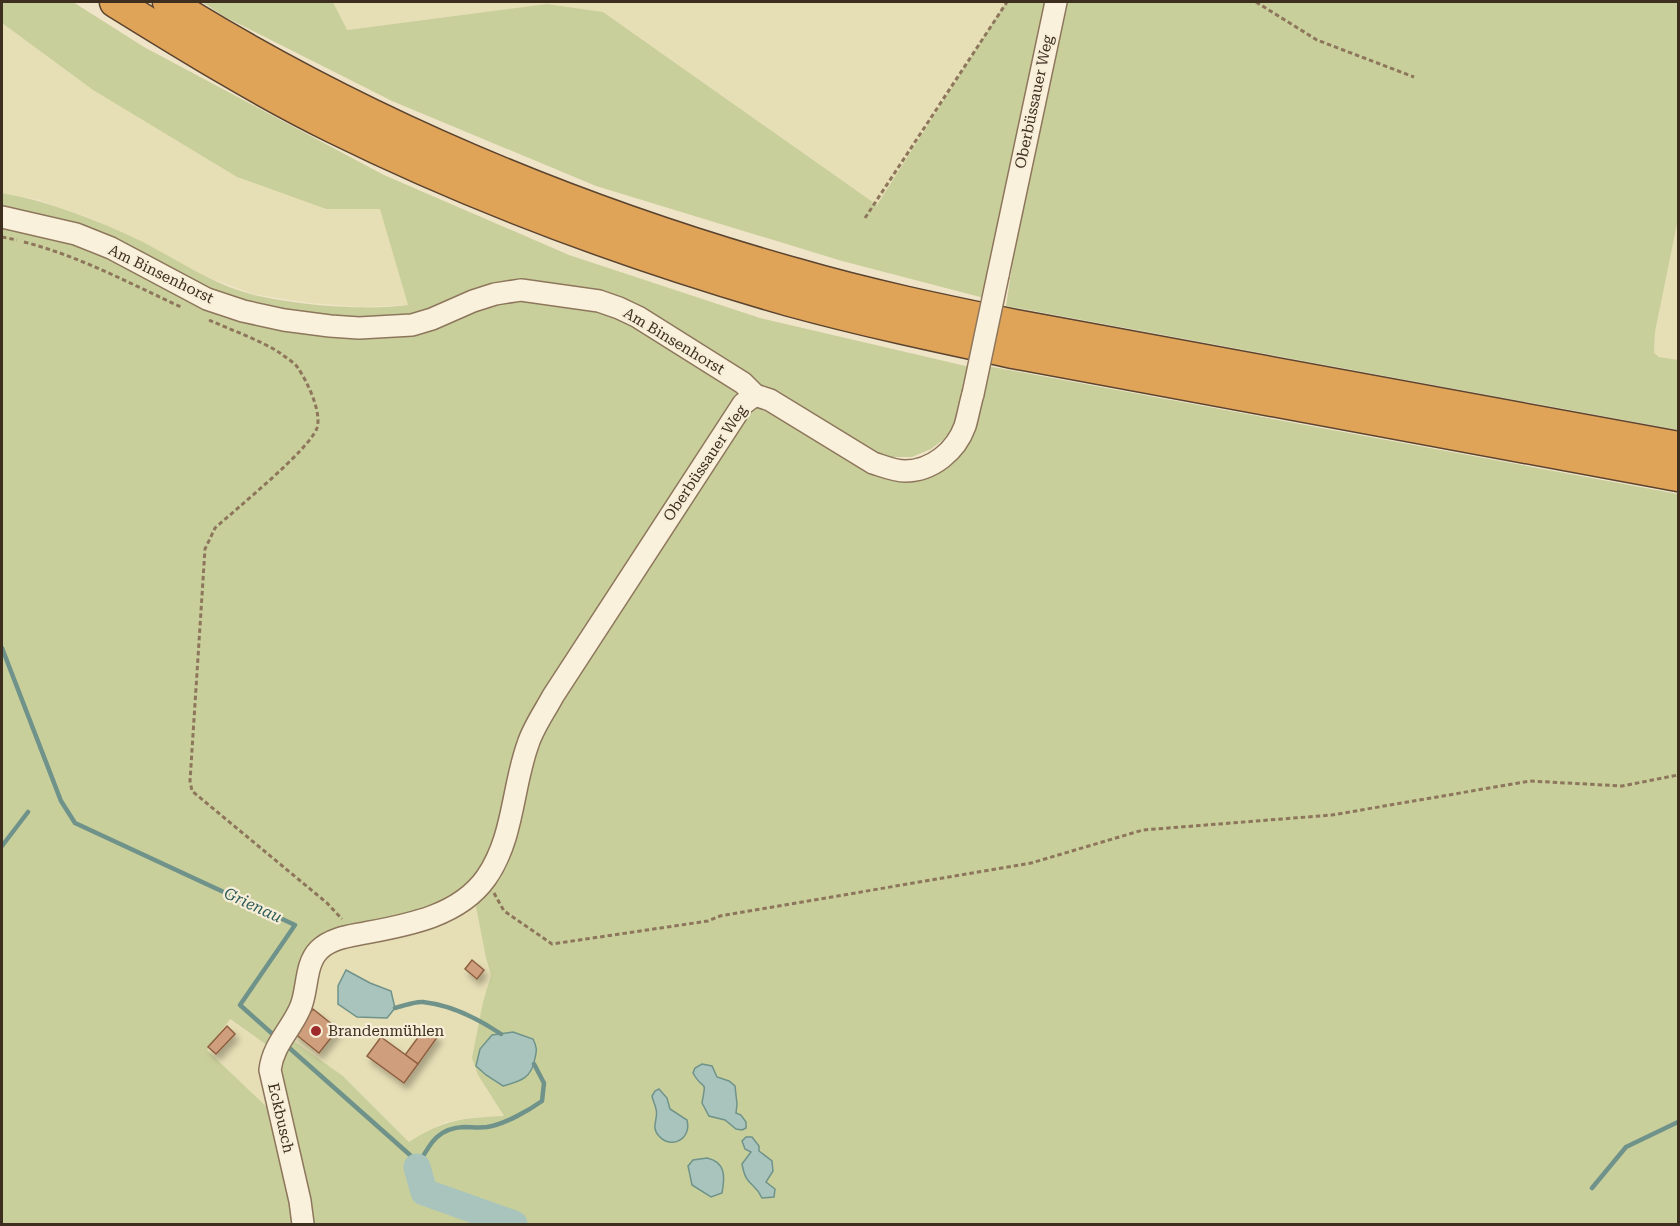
<svg xmlns="http://www.w3.org/2000/svg" width="1680" height="1226" viewBox="0 0 1680 1226" font-family="'Roboto Serif',serif">
<style>
.farmland{fill:#e6deb5}
.green{fill:#c9cf9b;fill-rule:evenodd}
.water{fill:#a9c4bc;stroke:#6f938a;stroke-width:1.5}
.lines{fill:none;stroke-linecap:round;stroke-linejoin:round}
.stream{stroke:#6f938a;stroke-width:4.5}
.river{stroke:#a9c4bc;stroke-width:27}
.building{fill:#cf9f7d;stroke:#8d5f41;stroke-width:1.5;filter:url(#shadow)}
.minor-casing{stroke:#8d765c;stroke-width:24}
.highway-casing{stroke:#5b4430;stroke-width:33}
.path{stroke:#8d765c;stroke-width:3;stroke-dasharray:4.5 3;stroke-linecap:butt}
.minor{stroke:#faf1dc;stroke-width:21}
.highway{stroke:#e0a458;stroke-width:30}
.minor-bridge-casing{stroke:#8d765c;stroke-width:24;stroke-linecap:butt}
.minor-bridge{stroke:#faf1dc;stroke-width:21}
.poi-dot{fill:#9e2a2b;stroke:#f7eed8;stroke-width:2}
.labels{text-anchor:middle;dominant-baseline:central;stroke-width:4.5;stroke-linejoin:round;paint-order:stroke}
.street-label{font-size:15px;fill:#3d2e20;stroke:#f7eed8}
.poi-label{font-size:15px;fill:#3d2e20;stroke:#f7eed8;text-anchor:start}
.water-label{font-size:16px;font-style:italic;fill:#2f5d5a;stroke:#f7eed8}
</style>
<defs>
<filter id="shadow"><feDropShadow dx="3.5" dy="6" stdDeviation="3" flood-color="#0004"/></filter>
</defs>
<rect width="100%" height="100%" fill="#f0e4c8"/>
<g class="farmland">
<path d="M333,2h673l-129,203 -274,-193 -56,-8 -201,26z"/>
<path d="M2,23l91,67 144,87 89,32h55l27,96 -45,2 -53,-4 -57,-9 -48,-18 -62,-33 -50,-24 -55,-19 -36,-7z"/>
<path d="M1678,219v141l-19,-3 -5,-4 1,-21z"/>
<path d="M474,897l12,61 5,17 -8,27 -5,73 26,41 -34,2 -25,4 -36,20 -66,-66 -59,-42 34,-83z"/>
<path d="M229,1019l45,31 -4,60 -63,-60z"/>
</g>
<g class="green">
<path d="M2,2h71l71,45 240,128 185,80 191,63 210,49 -15,57 -11,15 -13,10 -19,8h-21l-18,-6 -95,-60 -17,19 19,6 98,60 18,4 35,-7 56,-107 691,128v730h-1676v-1031c50,9 95,27 141,49 36,19 71,43 111,53 42,10 112,16 154,10l-28,-96h-54l-89,-32 -144,-87 -91,-67zM474,897l12,61 5,17 -8,27 -11,56 6,17 26,41c-42,2 -59,3 -95,26l-66,-66 -59,-42 41,-88zM230,1019l44,31 -4,60 -63,-60z"/>
<path d="M202,2h131l14,28 200,-26 56,8 274,193 129,-203h45l-63,297 -146,-38 -246,-75 -204,-85 -167,-84z"/>
<path d="M1064,2h614v217l-23,113 -1,21 5,4 19,3v70l-672,-124 6,-40 -2,-5z"/>
</g>
<g class="water">
<path d="M346,970l24,13 21,8 4,17 -8,10 -30,-1 -19,-13v-18z"/>
<path d="M513,1032l20,7c4,8 4,11 2,19 -3,20 -14,23 -32,28l-17,-11 -10,-9 4,-17 12,-14z"/>
<path d="M702,1064l10,2 5,11 12,4 6,5 2,18 -1,9 5,2 5,7v6l-4,2 -6,-1 -11,-9 -16,-4 -7,-13c5,-27 2,-10 -9,-30l2,-5z"/>
<path d="M659,1089l8,9 3,11 17,11c5,19 -16,30 -28,16 -9,-9 0,-18 -3,-27 -1,-5 -3,-8 -4,-13l3,-5z"/>
<path d="M746,1137h6l7,9v5l13,10 1,10 -7,11 9,7 -1,8 -12,1c-8,-17 -16,-11 -20,-34l9,-12 -6,-3 -3,-8z"/>
<path d="M707,1158c19,4 18,19 15,35l-11,4 -19,-12 -4,-19 5,-6z"/>
</g>
<g class="lines">
<g class="stream">
<path d="M2,648l59,153 14,22 220,102 -55,80 37,33"/>
<path d="M2,846l26,-34"/>
<path d="M395,1008c9,-2 20,-7 28,-6 29,3 54,16 78,32"/>
<path d="M286,1045l124,110 7,12"/>
<path d="M417,1167c12,-21 19,-39 47,-40 7,0 16,1 23,0 18,-3 41,-16 55,-26l2,-18 -10,-19"/>
<path d="M1592,1188l34,-41 52,-25"/>
</g>
<path class="river" d="M417,1167l7,25 90,32"/>
</g>
<g class="building">
<path d="M472,960l12,10 -7,9 -12,-10z"/>
<path d="M313,1009l25,20 -19,24 -25,-20z"/>
<path d="M227,1026l8,8 -19,20 -8,-7z"/>
<path d="M425,1028l13,8 -20,28 -13,-9z"/>
<path d="M381,1037l37,27 -14,19 -37,-27z"/>
</g>
<g class="lines">
<defs>
<g id="minor">
<path d="M2,217l74,17 35,14 96,51 36,12 41,9 46,6 29,2 53,-3 20,-6 41,-18 22,-7 26,-4 78,11 20,7 19,9 105,66 12,12 15,5 103,63c10,3 21,8 32,8 27,0 51,-20 60,-45 3,-10 5,-22 8,-32"/>
<path d="M998,275l58,-273"/>
<path d="M303,1224l-3,-23 -30,-131c3,-26 22,-41 31,-64 7,-18 4,-42 18,-56 12,-12 31,-14 46,-17 43,-8 94,-17 121,-55 28,-40 26,-90 42,-134 5,-16 17,-33 25,-48l190,-292 12,-9"/>
</g>
<g id="highway">
<path d="M115,2c71,44 144,89 219,126 146,72 299,128 456,173 73,20 148,36 223,52l665,123"/>
<path d="M168,2c194,121 408,210 629,272 72,21 145,36 218,51l663,122"/>
</g>
</defs>
<use href="#minor" class="minor-casing"/>
<use href="#highway" class="highway-casing"/>
<g class="path">
<path d="M1256,2l61,38 97,37"/>
<path d="M865,218l142,-216"/>
<path d="M2,237l15,3"/>
<path d="M24,242c55,14 105,41 157,65"/>
<path d="M209,320c22,10 51,20 71,33 5,4 14,9 18,15 9,13 24,44 19,60 -8,22 -81,81 -102,100l-10,21 -15,232 2,10 135,112 15,16"/>
<path d="M494,893l10,18 48,33 156,-23 12,-5 311,-53 112,-33 189,-15 198,-34 92,5 56,-11"/>
</g>
<use href="#minor" class="minor"/>
<use href="#highway" class="highway"/>
<defs>
<path id="minor-bridge" d="M973,394l25,-119"/>
</defs>
<use href="#minor-bridge" class="minor-bridge-casing"/>
<use href="#minor-bridge" class="minor-bridge"/>
</g>
<circle class="poi-dot" cx="316" cy="1031" r="6"/>
<g class="labels">
<g class="street-label">
<text transform="translate(1034 102) rotate(-78)">Oberbüssauer Weg</text>
<text transform="translate(161 274) rotate(26)">Am Binsenhorst</text>
<text transform="translate(674 341) rotate(31)">Am Binsenhorst</text>
<text transform="translate(705 463) rotate(-56)">Oberbüssauer Weg</text>
<text transform="translate(281 1118) rotate(77)">Eckbusch</text>
</g>
<g class="poi-label">
<text x="328" y="1031">Brandenmühlen</text>
</g>
<g class="water-label">
<text transform="translate(253 905) rotate(25)">Grienau</text>
</g>
</g>
<rect width="1680" height="1226" fill="none" stroke="#3d2e20" stroke-width="6"/>
</svg>
